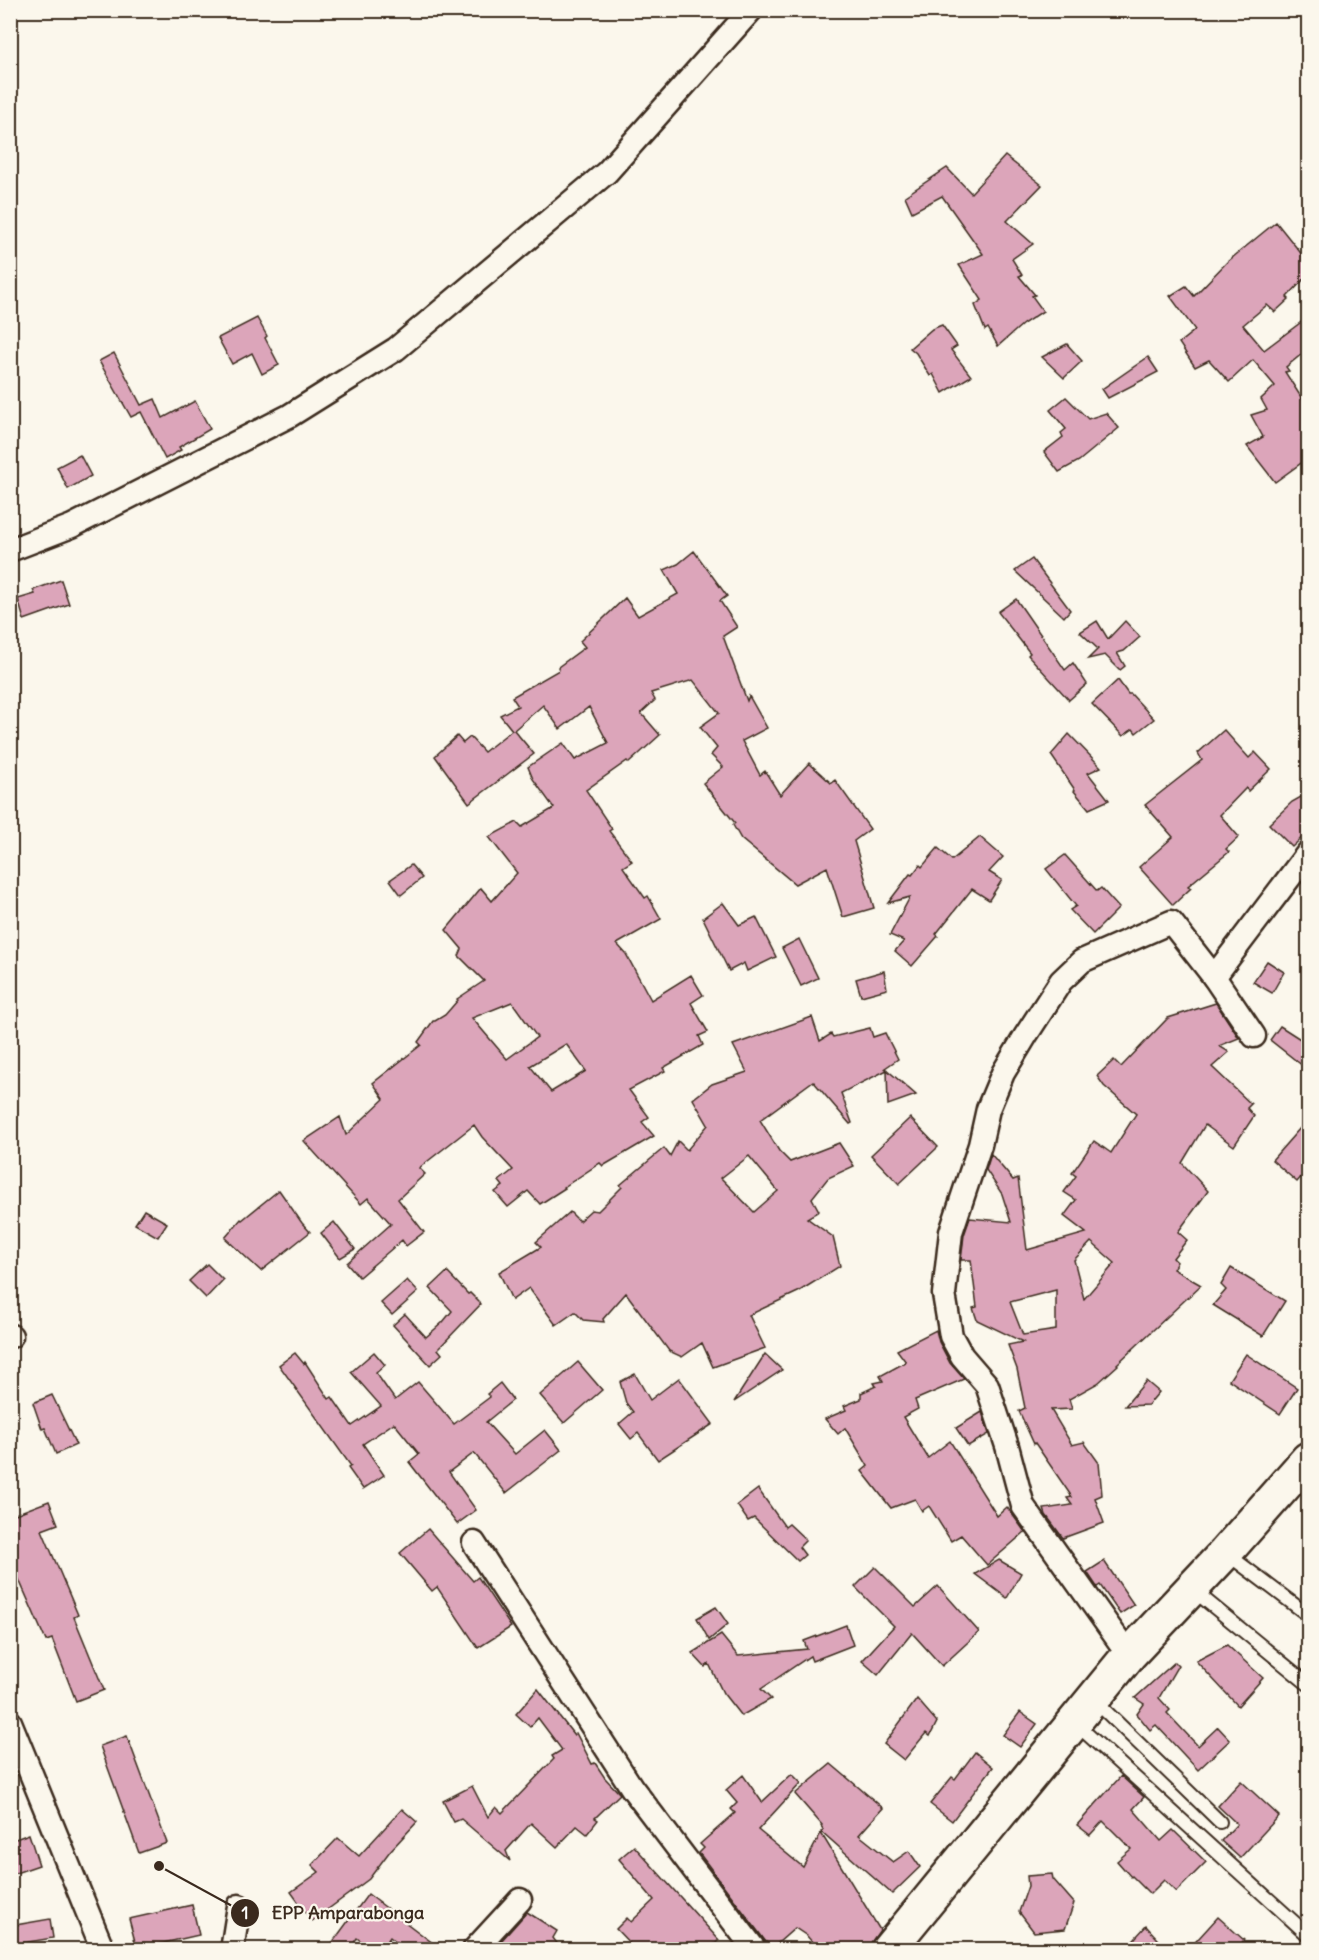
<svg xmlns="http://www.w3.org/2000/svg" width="1319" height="1960" viewBox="0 0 1319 1960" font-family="Delius,sans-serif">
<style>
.building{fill:#dca5ba;stroke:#3b2a1e;stroke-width:1.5;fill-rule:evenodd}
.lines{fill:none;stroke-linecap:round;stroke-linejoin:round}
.service-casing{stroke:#3b2a1e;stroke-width:16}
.minor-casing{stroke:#3b2a1e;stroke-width:27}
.secondary-casing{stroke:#3b2a1e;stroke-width:38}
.service{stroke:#fbf7ec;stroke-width:12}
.minor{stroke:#fbf7ec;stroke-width:22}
.secondary{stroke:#fbf7ec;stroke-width:33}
.leader{fill:none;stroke:#3b2a1e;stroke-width:2}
.callout-dot{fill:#3b2a1e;stroke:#fbf7ec;stroke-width:2}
.mark-label{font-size:18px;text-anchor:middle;font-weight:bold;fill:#fff}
.callout-label{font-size:18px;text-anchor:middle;font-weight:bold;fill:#3b2a1e;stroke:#fbf7ec;stroke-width:4.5;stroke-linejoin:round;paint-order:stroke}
</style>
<rect width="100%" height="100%" fill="#fbf7ec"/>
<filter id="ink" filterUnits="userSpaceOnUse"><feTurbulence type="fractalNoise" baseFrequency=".0167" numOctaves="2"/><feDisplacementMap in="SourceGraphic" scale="12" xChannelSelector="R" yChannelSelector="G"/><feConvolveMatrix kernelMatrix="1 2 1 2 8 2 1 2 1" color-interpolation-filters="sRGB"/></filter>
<g filter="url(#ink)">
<g class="building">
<path d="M1005,156l37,29 -35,36 26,23 -21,15 10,16 -3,1 16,19 -3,1 11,15 -20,13 -25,22 -10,-18 -3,2 -10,-25 7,-5 -23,-35 24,-11 -41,-58 -30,16 -7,-16 42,-28 24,25z"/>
<path d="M1276,222l32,40v13l-21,22 2,2 -14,13 -8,-7 -24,20 21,25 44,-33v32l-22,18 3,4 -4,1 23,36v50l-33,24 -28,-36 16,-9 -12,-22 16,-5 -6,-11 14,-13 -22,-26 -24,22 -20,-22 -14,7 -16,-24 16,-13 -25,-34 16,-10 8,10 33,-34z"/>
<path d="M257,318l10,18 -2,2 14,27 -17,9 -10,-21 -20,11 -14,-26z"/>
<path d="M942,325l15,21 -6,4 20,26 -28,17 -10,-19 -3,2 -14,-23 -6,-5 22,-19z"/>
<path d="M1067,344l15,17 -18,17 -22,-21z"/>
<path d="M114,353l27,52 14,-6 8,19 32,-17 15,28 -31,18 2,3 -16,9 -24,-47 -10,5 -32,-56z"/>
<path d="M1148,357l10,15 -50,26 -6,-9z"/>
<path d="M1066,397l22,22 18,-6 13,15 -40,33 -20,11 -15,-20 19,-15 -2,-4 5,-4 -16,-19z"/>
<path d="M80,455l11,21 -23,13 -11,-22z"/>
<path d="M694,551l33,45 -7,5 17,26 -14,9 24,65 2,-5 18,32 -25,13 18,34 5,-4 15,24 29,-32 22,20 4,-3 35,49 -16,12 20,67 -31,9 -16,-50 -32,17 -54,-45 -8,-14 2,-2 -32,-40 20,-16 -12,-12 6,-7 -17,-21 19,-14 -26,-33 -42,13 4,7 -14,13 19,22 -31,28 -2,-2 -41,29 26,39 -3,2 23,30 -9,6 22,31 3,-2 13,23 -44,25 9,10 25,46 40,-25 12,20 -12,8 17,29 -9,4 4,9 -40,23 2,3 -36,19 20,27 -7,5 12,14 -51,30 -3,-3 -36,24 1,1 -25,16 -12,-13 -20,16 -13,-15 8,-6 -4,-5 14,-11 -31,-33 -8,-12 -55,43 6,6 -27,25 26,33 -18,14 -4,-6 -43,37 -12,-14 44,-39 -23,-26 -7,6 -57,-63 36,-24 6,18 38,-36 -11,-16 48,-38 -3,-3 15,-21h2l10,-6 13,-15 -1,-1 27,-18 -25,-25 3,-7 -16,-19 35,-42 11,13 25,-28 -28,-36 28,-15 5,5 32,-19 -21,-29 -5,-12 35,-24 12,17 33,-17 -19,-36 -29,22 -17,-24 -29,25 20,24 -65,49 -34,-47 22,-20 6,7 7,-6 14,15 28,-22 -12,-15 18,-9 -6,-9 47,-27 -1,-3 27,-20 -5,-6 45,-43 13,18 40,-22 -14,-24 14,-6zM512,1002l25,35 -30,22 -35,-41zM566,1044l20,27 -35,21 -21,-26z"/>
<path d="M1032,559l38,51 -6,7 -49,-46z"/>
<path d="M61,580l8,24 -45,16 -6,-21 17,-5 -2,-4z"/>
<path d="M1016,599l49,71 8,-7 14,21 -18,16 -41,-45 2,-2 -32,-41z"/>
<path d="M1097,621l11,18 17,-18 15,16 -16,14 -7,2 8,13 -5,4 -15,-15 -17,4 10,-10 -18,-17z"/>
<path d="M1118,680l10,14h3l23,25 -18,14 -3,-4 -10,7 -31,-32z"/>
<path d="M1224,730l25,28 6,-6 16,17 -23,22 -2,-3 -26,27 19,22 -13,12 3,3 -41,34 3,2 -18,17 -34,-38 34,-30 -28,-32 57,-45 -4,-7z"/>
<path d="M1069,734l32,33 -13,6 21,27 -20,9 -15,-18 1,-1 -24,-35z"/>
<path d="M1308,793v39l-16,15 -23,-23 23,-22z"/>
<path d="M980,837l23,20 -14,15 13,8 -13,20 -17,-11 -36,45 2,2 -26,30 -17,-15 9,-10 -14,-6 20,-38 -22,6 22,-29 2,1 8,-10 2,2 16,-19 14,12z"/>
<path d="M1065,855l32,36 4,-3 18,20 -26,26 -23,-24 6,-4 -30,-37z"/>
<path d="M411,865l11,13 -21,17 -11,-15z"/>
<path d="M723,903l16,22 17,-8 20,40 -29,14 -3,-8 -15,8 -26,-53z"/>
<path d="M799,939l19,39 -17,8 -19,-38z"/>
<path d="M1267,961l17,11 -12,21 -19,-11z"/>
<path d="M884,971l3,18 -26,7 -5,-17z"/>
<path d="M1216,1003l23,35 -20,8 10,6 -17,15 39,37 -4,4 7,8 -20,30 -29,-21 -23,38 26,28 -30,41 9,8 -14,18 4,4 -4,7 28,16 -84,79 1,1 -20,18 -29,16 3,10 -21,1 21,35 12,-3 15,21 3,32 -7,3 9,25 -41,15 -17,-23 -2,-6 28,-4 -5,-7 5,-1 -37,-54 -1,1 -15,-33 6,-3 -8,-39 -9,-24 15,-3 -46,-22 -4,-12 4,-1 -6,-47h-10l3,-25 6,-17 41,4 -9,-28 -16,-24 5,-16 22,26 5,-2 9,72 59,-17 -22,-17 12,-16 -12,-8 12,-16 -4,-3 22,-32 17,12 25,-39 -32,-28 -7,-10 17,-16 7,7 47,-49zM1091,1242l24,21 -31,36 -10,-39zM1056,1290v40l-33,5 -13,-33z"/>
<path d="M812,1017l8,24 11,-7 2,3 37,-9 3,9 12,-4 13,26 -13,9 31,27 -28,10 -1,-35 -46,23 11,30 -2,1 -37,-43 -53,39 19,31 11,11 49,-19 15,23 -26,12 -16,20 7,13 -12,7 26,19 7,29 -42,26 -49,23 16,33 -52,19 -11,-24 -20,14 -13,-6 -43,-58 -23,26 1,3 -21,-2 -8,-8 -19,13 -27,-37 -17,12 -13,-28 42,-25 -5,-5 34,-30 9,9 12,-11 7,1 24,-24 -2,-2 44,-37 6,8 8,-15 9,9 21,-25 -15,-26 19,-15 35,-12 -14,-27zM749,1156l29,35 -24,21 -33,-34z"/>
<path d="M1280,1026l28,18v26l-38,-30z"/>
<path d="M910,1118l28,29 -39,37 -28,-29z"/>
<path d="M1308,1119v50l-11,13 -25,-22z"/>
<path d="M279,1190l23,33 8,9 -49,39 -36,-33 16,-19 1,1z"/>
<path d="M144,1210l23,13 -9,14 -23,-13z"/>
<path d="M334,1222l21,27 -15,9 -19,-25z"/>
<path d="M207,1264l16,16 -17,18 -17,-17z"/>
<path d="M1231,1268l54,33 -22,35 -50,-31 13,-15 -5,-5z"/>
<path d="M447,1272l21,22 2,-1 11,11 -43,45 4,5 -12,11 -37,-40 12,-11 21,23 17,-15 9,-11 -22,-23z"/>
<path d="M407,1280l11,12 -26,23 -11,-12z"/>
<path d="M936,1330l3,12 11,21 14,16 -49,21 3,9 -15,8 25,41 22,-17 47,75 10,-9 18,25 -38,33 -26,-30 -10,6 -22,-35 -7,5 -7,-12 -24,9 -29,-37 6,-5 -23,-38 -7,6 -13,-15 21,-9 -2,-4 17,-7v-6l15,-7 -2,-3 9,-2 -3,-5 26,-14 -9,-12z"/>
<path d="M374,1352l11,13 -9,8 19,27 23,-18 36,42 36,-27 -3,-3 13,-11 13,17 -27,22 29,32 30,-24 16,20 -55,43 -32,-40 -25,19 27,38 -19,14 -48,-62 10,-8 -25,-31 -31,21 21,31 -21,14 -15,-21 3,-2 -72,-101 16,-12 9,11 1,-2 24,37 3,-2 20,29 29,-20 -30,-34z"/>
<path d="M765,1354l17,16 -48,32z"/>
<path d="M1246,1354l51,34 -17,26 -51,-34z"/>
<path d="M578,1362l24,28 -38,33 -24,-28z"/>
<path d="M635,1374l15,26 29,-22 34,46 -55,36 -20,-27 -7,6 -12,-15 14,-12 -7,-9 -6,-21z"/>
<path d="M1146,1381l13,11 -11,13 -23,1z"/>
<path d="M52,1395l24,50 -20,9 -11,-26 -3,1 -9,-26z"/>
<path d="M982,1412l7,22 -21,12 -12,-18z"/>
<path d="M758,1489l27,38 4,-3 17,16 -7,7 6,8 -7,6 -44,-43 -6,3 -11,-16z"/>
<path d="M49,1501l9,23 -16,6 36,85 -4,2 30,73 -28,11 -24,-62 -6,2 -36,-82v-43z"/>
<path d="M428,1529l45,52 5,-4 33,50 -33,21 -41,-61 -5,4 -32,-38z"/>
<path d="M999,1560l22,13 -14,25 -32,-24z"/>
<path d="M1104,1561l30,44 -14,9 -20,-29 -3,2 -10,-15z"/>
<path d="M875,1567l40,40 23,-21 41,46 -37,34 -30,-33 -34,42 -16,-14 32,-35 -39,-39z"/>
<path d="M716,1607l12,17 -19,16 -12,-22z"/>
<path d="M846,1625l7,20 -41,16 -2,-5 -49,33 10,10 -30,17 -18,-23 -14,-29 -4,3 -13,-14 29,-18 17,21 69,-7 -3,-8z"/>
<path d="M1227,1645l36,33 -25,28 -42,-45z"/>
<path d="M1175,1662l3,3 -19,33 11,12 -3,3 31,33 20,-19 12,13 -32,30 -42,-45 -6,5 -13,-16 7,-10 -9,-6z"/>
<path d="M538,1689l36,46 2,-2 16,31 3,-1 10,15 15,16 -25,24 3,2 -11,14 -10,-8 -20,21 -26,-24 -25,28 4,10 -49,-42 -7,3 -11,-21 29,-15 16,31 8,-10 6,6 52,-54 -2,-3 10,-6 -24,-32 -8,9 -14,-13z"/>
<path d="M917,1699l20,23 -7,14 -4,-3 -22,27 -20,-16z"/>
<path d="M1020,1712l17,12 -17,23 -17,-12z"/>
<path d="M127,1736l40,107 -28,10 -39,-107z"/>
<path d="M975,1752l18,15 -41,54 -22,-17 22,-27 3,2z"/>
<path d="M831,1764l52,44 -24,27 34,27 16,-11 11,16 -28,27 -70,-62 1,-3 -2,-3 1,-1 -27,-31z"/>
<path d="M792,1774l9,9 -43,47 45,37 18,-34 59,97 -14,20h-47l-12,-14 -12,-8 -25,22 -4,-8 -67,-89 5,-5 -4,-4 35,-31 -4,-4 6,-6 -11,-13 17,-15 19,27z"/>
<path d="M1121,1776l23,21 -11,12 28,32 12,-11 33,32 -30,30 -12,-12 -14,14 -18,-18 -1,1 -14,-16 14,-12 -28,-28 -13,14 -13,-10z"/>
<path d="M1241,1781l38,35 -39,42 -19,-17 16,-17 -19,-18z"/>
<path d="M402,1809l15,13 -27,29 -21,28 -57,42 -21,-29 28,-20 -7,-7 26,-27 21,18z"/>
<path d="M29,1834l10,31 -29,10v-34z"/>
<path d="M634,1846l85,94 -11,10h-72l-20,-21 11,-11 4,4 23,-22 -35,-41z"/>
<path d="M1052,1874l1,5 21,24 -9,26 -31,3 -15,-20 9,-26 -1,-10z"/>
<path d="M368,1894l74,56h-37l-15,-13 -9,13h-9l-15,-12 -8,12h-22z"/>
<path d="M192,1905l7,30 -62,14 -8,-30z"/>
<path d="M527,1912l30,19 -4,7 9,12h-69z"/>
<path d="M1218,1917l26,23 -8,10h-48z"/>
<path d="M50,1919l3,19 -43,7v-19z"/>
<path d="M1146,1926l22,24h-44z"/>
</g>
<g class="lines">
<defs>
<g id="service">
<path d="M1226,1553l82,62"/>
<path d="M1192,1589l116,95"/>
<path d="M1094,1700l126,122"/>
<path d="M1075,1723l232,211 1,-1"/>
</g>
<g id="minor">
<path d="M10,550l62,-24 217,-110 107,-67 211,-177 144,-162"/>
<path d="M1214,977l94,-124"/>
<path d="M10,1336h1"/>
<path d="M474,1543l158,245 123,162"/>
<path d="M1129,1655l-106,-149 -16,-60 -20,-61 -25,-29 -11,-20 -7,-42 7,-62 29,-87 8,-36 15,-36 23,-38 35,-54 21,-20 89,-39 43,55 40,59"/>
<path d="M10,1722l93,228"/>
<path d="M232,1950l7,-44"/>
<path d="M474,1950l46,-50"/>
</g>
<path id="secondary" d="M888,1950l241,-295 96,-102 83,-94"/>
</defs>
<use href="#service" class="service-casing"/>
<use href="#minor" class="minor-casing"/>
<use href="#secondary" class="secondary-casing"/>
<use href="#service" class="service"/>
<use href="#minor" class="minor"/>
<use href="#secondary" class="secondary"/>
</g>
</g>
<path class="leader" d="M159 1866L245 1913"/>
<g class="callout-dot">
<circle cx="159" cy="1866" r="6"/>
<circle cx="245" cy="1913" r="15"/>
</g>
<g class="mark-label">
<text x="245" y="1919">1</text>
</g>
<g class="callout-label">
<text x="348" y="1919">EPP Amparabonga</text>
</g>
<rect width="1319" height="1960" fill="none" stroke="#fbf7ec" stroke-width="36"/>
<rect x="18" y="18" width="1283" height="1924" fill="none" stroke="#3b2a1e" stroke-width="2" filter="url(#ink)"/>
</svg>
